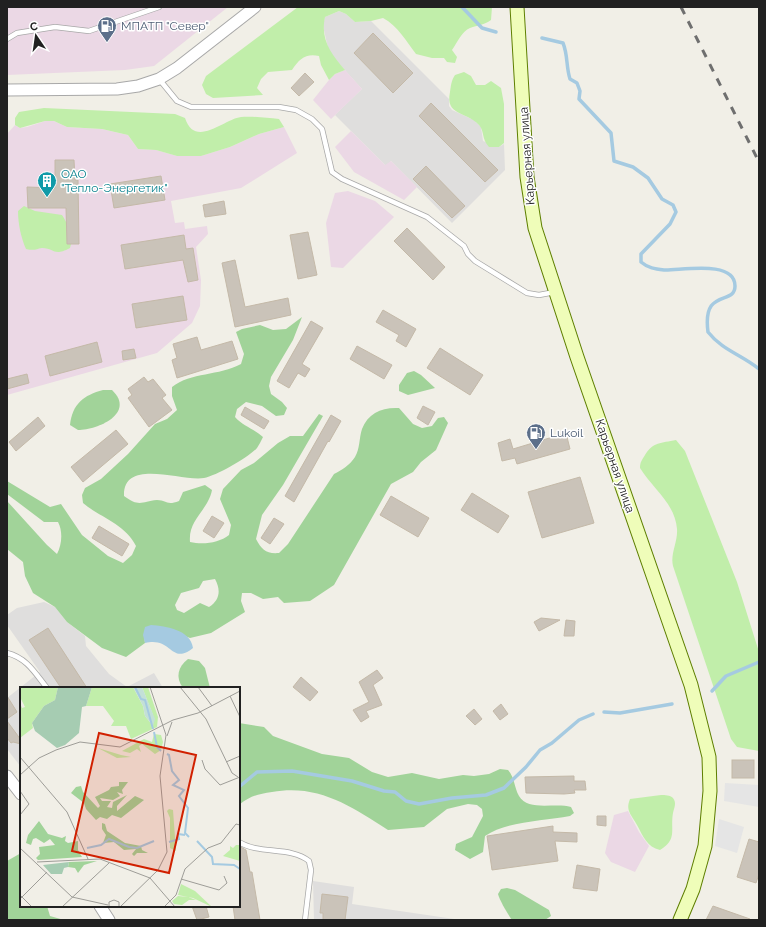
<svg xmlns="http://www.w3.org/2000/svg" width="766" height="927" viewBox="0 0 766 927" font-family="Raleway,sans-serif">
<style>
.residential{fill:#dfdedd}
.industrial{fill:#ebd8e5}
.grass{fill:#c1eeaa}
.forest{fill:#a1d399;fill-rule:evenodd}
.parking{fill:#e5e5e5}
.water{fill:#a5cae1}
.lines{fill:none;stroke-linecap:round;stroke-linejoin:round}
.stream{stroke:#a5cae1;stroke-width:3.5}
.building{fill:#cac3b9;stroke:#c4b9a8}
.service-casing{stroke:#a8a8a8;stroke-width:6}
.tertiary-casing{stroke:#a8a8a8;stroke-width:13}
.secondary-casing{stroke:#5e7f00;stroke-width:15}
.service{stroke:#fff;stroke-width:4.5}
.tertiary{stroke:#fff;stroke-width:11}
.secondary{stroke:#effdb9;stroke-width:13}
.rail{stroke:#6f6f6f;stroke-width:3;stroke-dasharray:8 8;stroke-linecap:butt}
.labels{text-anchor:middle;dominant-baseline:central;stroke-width:3;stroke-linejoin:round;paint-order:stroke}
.service-label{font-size:12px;fill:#4e5e75;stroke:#fff;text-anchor:start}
.street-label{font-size:12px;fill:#212121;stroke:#fff}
.culture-label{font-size:12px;fill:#0d838f;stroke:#fff;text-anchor:start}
.inset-river{fill:none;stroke:#a5cae1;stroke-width:2}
.inset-road{fill:none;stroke:#9e9d98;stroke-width:1}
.view{fill:#d12000;fill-opacity:0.15;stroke:#d12000;stroke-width:2}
.inset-edge{fill:none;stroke:#212121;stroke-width:2}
</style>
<rect width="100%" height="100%" fill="#f1efe7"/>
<g class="residential">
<path d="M339,11l7,3 9,8 16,-1 78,78v7l3,4 22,10 7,7 2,14 16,6 5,-3 1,26 -53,53 -61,-62 -5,5 -51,-51 27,-26 -28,-31 -6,-10 -5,-22 2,-9z"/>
<path d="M44,602l11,5 12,15 18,14 1,10 23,28 18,13 27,-14 9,15h-142v79l-14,-18v-51l33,-26 -33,-47v-10l10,-7z"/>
<path d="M313,881l41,6 -2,17 109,16h-147z"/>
</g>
<g class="industrial">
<path d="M7,7h221l-74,59 -29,4 -118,5z"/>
<path d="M345,70l17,19 -31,30 -18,-19 16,-20 6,-6z"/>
<path d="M45,121h9l13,6 35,2 26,6 10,14 18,1 21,6h24l29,-9 29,-13 25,-7 13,26 -56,35 -70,13 4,22 9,-1 1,7 22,-3 1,8 -12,13 5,33 -1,26 -8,17 -35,30 -150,42v-261l8,-9 5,3 7,-1z"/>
<path d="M351,131l34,34 6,-4 26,26 -13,13 -50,-28 -19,-25z"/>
<path d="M348,191l27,10 19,16 -51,51 -12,-1 -5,-44 9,-30z"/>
<path d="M628,811l11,21 10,14 -14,26 -24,-10 -6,-9 9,-38z"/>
</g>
<g class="grass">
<path d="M298,7h194l-1,13c-7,5 -13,5 -21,8 -8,3 -13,15 -18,22l5,7 -2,6 -8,-1 -3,-4h-12l-16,-4c-10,-13 -18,-28 -33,-36l-12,3 -16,1 -9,-8 -7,-3 -14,6c-5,22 6,37 20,53l-10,4 -6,6 -8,-15 -2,-9c-13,-3 -20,3 -27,14l-24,2 -7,7 -4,9 6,7 -50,3 -7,-4 -4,-9 4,-9z"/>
<path d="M464,72l7,4 5,9h9l6,-4 10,7 3,16v39l-5,4h-10c-8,-9 -4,-15 -10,-22 -13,-14 -34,-9 -29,-33 1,-6 1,-11 5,-17z"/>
<path d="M44,108l131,6 10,4c10,31 39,1 56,-1 13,-1 26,1 38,2l5,8 -25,7 -29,13 -29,9h-24l-21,-6 -18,-1 -10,-14 -26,-6 -35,-2 -13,-6h-9l-25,7 -5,-3v-7l4,-6z"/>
<path d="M24,206l11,5 27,4c7,11 12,21 8,33 -17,9 -15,0 -28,0 -7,1 -6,3 -16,1 -5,-11 -8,-26 -8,-38z"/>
<path d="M676,440l9,11 52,131 22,70v99l-22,-4 -6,-8 -58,-173c-3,-12 5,-24 4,-37 -2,-26 -25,-41 -37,-61 0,-6 2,-8 5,-13 8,-13 16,-12 31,-15z"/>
<path d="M661,795c4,0 9,0 12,3 4,5 1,10 0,15 -3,17 5,26 -13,37 -13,-3 -17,-14 -23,-25 -5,-10 -12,-14 -7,-26z"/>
</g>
<g class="forest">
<path d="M302,317l-9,23 -22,37 -2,9 2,8 11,8 5,6 -3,7 -8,1 -14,-10 -16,-4 -9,7 -2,8c8,9 19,12 28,20 -2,4 -4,8 -6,11 -8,9 -41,28 -53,30 -22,4 -81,-21 -80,18 16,12 18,5 33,4 10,0 9,6 22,1l4,-9 22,-7 7,5c-4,21 -24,29 -22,52 13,3 29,1 39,-7l2,-10 -11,-26 3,-10 18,-19 13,-7 24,-20 12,-7h13l16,-22 4,2 -40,69 -21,30 -6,24c6,11 10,15 23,14l9,-9 46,-70c8,-4 16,-9 21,-17 5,-8 4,-19 7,-28 6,-16 20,-22 37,-21l14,16 9,4 10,-2 6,-8 6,-1 4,6 -12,27 -15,12 -8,10 -22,12 -57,101 -24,16 -26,2 -6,-6 -15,2 -12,-6h-9l-1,8 4,11 -34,21 -21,5 -5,-2 -41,-1 1,8 -19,14 -24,-9 -35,-26 -12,-15 -22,-14 -8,-17 -2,-14 -16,-13v-48l40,44 10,9c5,-9 6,-23 1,-32h-14l-37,-28v-13l43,26 11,-3 21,31 26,21 15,7 9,-8 4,-9c-11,-22 -35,-28 -53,-43l-1,-8 3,-7 16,-9 27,-25 27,-30 12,-5 10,-9 -5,-14v-9c19,-15 47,-11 69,-23l3,-10 -8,-22 6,-3 18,-4 13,5 13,-1zM215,579c6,11 5,21 -6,28l-9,-4 -16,10 -7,-3 -2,-5 6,-12 18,-5 4,-7z"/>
<path d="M414,371l7,4 14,13 -27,7 -9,-4v-6l8,-12z"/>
<path d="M103,390h9c24,23 -14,40 -34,40l-8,-5c2,-21 14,-30 33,-35z"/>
<path d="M188,659l11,2 6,7 5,20h-27c-8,-11 -5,-21 5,-29z"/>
<path d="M239,723l25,4 9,9 49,18 27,4 23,14 16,5 24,-4 27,6 24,-4 11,1 15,-2 11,-5 8,1c7,8 6,17 11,26 9,16 37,6 52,11l3,6 -4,3c-26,5 -63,5 -85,20l-2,16 -13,7 -15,-9 1,-6 16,-7 11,-21 -1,-7 -5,-4 -9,-1 -21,5 -23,18 -36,3c-38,-24 -69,-46 -116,-38 -14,2 -22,4 -33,13z"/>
<path d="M21,853v53h26l3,10 14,4h-57v-59z"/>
<path d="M507,888l8,2 34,20 2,6 -6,4h-33c-5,-7 -12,-19 -14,-26l3,-5z"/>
</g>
<g class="parking">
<path d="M725,783l34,2v22l-35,-6z"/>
<path d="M719,819l25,8 -7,26 -22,-7z"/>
</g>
<path class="water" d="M151,625c15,1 40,5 42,23 -22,18 -21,-12 -48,-5l-2,-8 2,-8z"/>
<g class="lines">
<g class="stream">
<path d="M462,7l20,21 14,4"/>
<path d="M542,38l21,5c5,12 3,24 7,36l7,4 3,8 -1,8 32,34 3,28 19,6 15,11 14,21 11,6 3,7 -6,12 -29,30v8c7,6 14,7 23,8 15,1 71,-11 71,16 0,20 -33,1 -27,46 14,18 34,23 51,37"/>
<path d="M712,691l14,-15 33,-14"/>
<path d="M604,712l16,1 52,-9"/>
<path d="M239,787l18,-15 35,-1 60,10 32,10 11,1 11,9 13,3 33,-6 34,-3 18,-7 22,-21 14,-17 12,-7 27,-23 14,-6"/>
</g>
</g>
<g class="building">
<path d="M373,33l40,40 -20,20 -39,-40z"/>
<path d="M305,73l9,9 -15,14 -8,-8z"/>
<path d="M431,103l67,67 -13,12 -66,-66z"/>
<path d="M55,160h19l1,20h3l1,64h-12l-1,-36h-38l-1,-21 28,1z"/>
<path d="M426,166l39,40 -13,12 -39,-39z"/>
<path d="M161,176l4,24 -51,8 -4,-24z"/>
<path d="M224,201l2,13 -21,3 -2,-12z"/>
<path d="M407,228l38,39 -12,13 -39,-39z"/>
<path d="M308,232l9,43 -19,4 -8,-44z"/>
<path d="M184,235l2,14 7,-1 5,32 -10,2 -5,-22 -58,9 -4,-24z"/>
<path d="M235,260l10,47 43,-9 3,17 -56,12 -13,-64z"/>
<path d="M183,296l4,24 -51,8 -4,-24z"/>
<path d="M383,310l33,19 -10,18 -10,-6 3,-6 -23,-13z"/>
<path d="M311,321l12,7 -21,36 8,5 -5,8 -7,-4 -9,15 -12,-7z"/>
<path d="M197,337l4,13 31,-9 6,18 -61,19 -5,-18 5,-2 -4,-14z"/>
<path d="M97,342l5,20 -52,14 -5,-20z"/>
<path d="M357,346l35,19 -8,14 -34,-20z"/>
<path d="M440,348l43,27 -13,20 -43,-27z"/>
<path d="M134,349l2,9 -13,2 -1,-9z"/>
<path d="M27,374l2,9 -22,6v-10z"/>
<path d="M144,377l4,5 5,-3 13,16 -4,3 10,12 -23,17 -21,-29 4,-3 -4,-6z"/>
<path d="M423,406l12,6 -7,13 -11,-7z"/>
<path d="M245,407l24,14 -5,8 -23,-14z"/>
<path d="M331,415l10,6 -12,21 -1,-1 -34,61 -9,-6z"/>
<path d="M38,417l7,9 -29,25 -7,-9z"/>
<path d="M116,430l12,14 -45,38 -12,-15z"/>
<path d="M566,433l4,16 -53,15 -2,-6 -13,3 -4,-18 12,-4 3,10z"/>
<path d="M580,477l14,46 -52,15 -14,-46z"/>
<path d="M472,493l37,23 -11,17 -37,-23z"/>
<path d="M391,496l38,22 -11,19 -38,-22z"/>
<path d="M212,516l12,7 -10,15 -11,-7z"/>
<path d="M274,518l10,6 -14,20 -9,-6z"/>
<path d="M99,526l30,18 -7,12 -30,-18z"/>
<path d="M541,618l19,2 -21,11 -5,-9z"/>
<path d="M566,620l9,1 -1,15h-10z"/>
<path d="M48,628l39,60h-26l-32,-48z"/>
<path d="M377,670l6,8 -10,7 9,20 -16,6 3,6 -8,5 -8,-12 16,-8 -10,-20z"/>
<path d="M301,677l17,15 -8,9 -17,-14z"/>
<path d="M7,696l10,16 -10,7z"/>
<path d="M501,704l7,10 -8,6 -7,-9z"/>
<path d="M474,709l8,10 -7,6 -9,-9z"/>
<path d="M7,721l14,19v4l-8,-2 -2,1 -4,-5z"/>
<rect x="732" y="760" width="22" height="18"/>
<path d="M574,776v5h11l1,9h-12l1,3 -11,1 -38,-1 -1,-16z"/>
<path d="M597,816h9v10l-9,-1z"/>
<path d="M553,826v6l24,1v9l-22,-1 3,20 -66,9 -5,-34z"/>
<path d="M749,839l10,3v32l-3,9 -19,-6z"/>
<path d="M239,846l7,4 4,22h2l8,48h-25l-2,-14h6z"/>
<path d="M577,865l23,4 -3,22 -24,-3z"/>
<path d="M322,894l26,3 -3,23h-22v-7h-3z"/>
<path d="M192,906h14l3,11 -12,3z"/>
<path d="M713,906l37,13v1h-44z"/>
</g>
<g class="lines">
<defs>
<g id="service">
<path d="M7,39l10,-6 38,-6 34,4 70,-24"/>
<path d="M159,79l18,22 14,6h88l17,3 16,9 10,10 10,43 10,7 85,38 37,29 4,8 7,7 52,32 12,2 16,-3"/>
<path d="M7,653c20,5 28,20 40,35"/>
<path d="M239,842c21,13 51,4 70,19l2,9 -6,50"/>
</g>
<g id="tertiary">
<path d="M7,90l110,-1 21,-3 21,-7 18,-11 78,-61"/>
<path d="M7,776l14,18"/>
<path d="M100,906l9,14"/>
</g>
<path id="secondary" d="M517,7l10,170 8,51 42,129 114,328 18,72 1,34 -5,55 -12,43 -13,31"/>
</defs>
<use href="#service" class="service-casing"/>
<use href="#tertiary" class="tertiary-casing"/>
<use href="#secondary" class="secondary-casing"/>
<use href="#service" class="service"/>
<use href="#tertiary" class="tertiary"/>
<use href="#secondary" class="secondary"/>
<path class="rail" d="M681,7l78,155"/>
</g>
<defs>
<symbol id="fuel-pin" viewBox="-11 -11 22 30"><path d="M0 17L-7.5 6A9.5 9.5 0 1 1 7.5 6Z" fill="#5c6f8a" stroke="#fff"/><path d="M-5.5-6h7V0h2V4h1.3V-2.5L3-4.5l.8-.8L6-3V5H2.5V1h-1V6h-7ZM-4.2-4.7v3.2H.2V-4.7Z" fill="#fff"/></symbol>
<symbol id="building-pin" viewBox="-11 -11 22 30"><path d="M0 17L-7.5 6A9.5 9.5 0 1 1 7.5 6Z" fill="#0f9aa8" stroke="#fff"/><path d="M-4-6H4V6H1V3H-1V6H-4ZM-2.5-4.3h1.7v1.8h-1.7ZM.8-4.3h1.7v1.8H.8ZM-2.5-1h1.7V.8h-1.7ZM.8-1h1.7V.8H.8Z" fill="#fff"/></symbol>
</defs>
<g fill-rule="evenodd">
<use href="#fuel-pin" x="96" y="15" width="22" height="30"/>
<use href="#building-pin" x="36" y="170" width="22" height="30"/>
<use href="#fuel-pin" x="525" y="422" width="22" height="30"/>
</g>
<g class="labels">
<g class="service-label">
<text x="121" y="26">МПАТП "Север"</text>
<text x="550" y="433">Lukoil</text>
</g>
<g class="street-label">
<text transform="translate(527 156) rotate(-94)">Карьерная улица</text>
<text transform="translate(615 466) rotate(71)">Карьерная улица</text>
</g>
<g class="culture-label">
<text x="61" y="174">ОАО<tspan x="61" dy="14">"Тепло-Энергетик"</tspan></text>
</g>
</g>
<g transform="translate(20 687)">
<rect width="220" height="220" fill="#f1efe7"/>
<path d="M0,0h38l-3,13 -11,6 -12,17 1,5 -13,10v-35l2,5 3,-1 -5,-10zM72,0h41l10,19 2,10 8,10v-11l-11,-28h6l10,30 -1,10 -26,12 -5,-13h-15l3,-5 -11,-15h-17zM134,47l7,1 2,7 -2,8 -6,4 -13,-10 -3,2 2,6 -4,-3 -7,4 -8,-2 22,-12 8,3zM78,61l23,7 10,2 -14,1zM149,122l4,1 3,41 -6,-3v-30l-3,-7zM216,158h4v16l-17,-5 7,-6v-4l3,2zM161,197l14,7 17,16 -19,-9 -15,-3zM158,209l10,1 8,3h-7l-7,5 -8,-1 -2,-3z" fill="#c1eeaa"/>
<path d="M99,95h9l-6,8 1,4 -6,-2 3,4 -7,4 -13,-2 2,3h9l-4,6 5,1 1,-6 14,-7 -10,11v5l18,-15 9,4 -23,18 -9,-3 -5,4 -7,-2 -4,3 -10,-11 -2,-6 -13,-10 5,-6 5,-1 2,6 15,16 2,-2 -5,-9 14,-7 2,-3 8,-1zM19,134l9,13 14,4 4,-2 -1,5 3,2 10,-2v9l4,7 -44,3 -2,-2 4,-4 -1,-7 16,-2 -5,-6 -6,4 -8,-5 -3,1 -2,6 -5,-2 2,-8zM82,136l3,1 2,7 18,12 16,3 1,4 6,3h-11l-3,3 -2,-2 4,-5 -12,1 -10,-8 -11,1 3,-8 -4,-6zM77,174l-13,4 -6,8 -3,-5 -7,-1 1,-5z" fill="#a1d399"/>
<path d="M113,0h9l13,32 -2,7 -8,-10 -2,-10z" fill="#c3e0d7"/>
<path d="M38,0h34l-6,19 -4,1 -3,26 -14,12 -8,3 -22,-17 -3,-8 12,-17 11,-6zM49,175l-1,5 -4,1 -2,6h-11l-8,-9z" fill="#a6ccb2"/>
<path class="inset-river" d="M115,0l6,12 4,1 8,29M134,45l3,15 4,4M147,67l2,1 3,16 7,9 -6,5 11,5 -5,6 9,12 -3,25 4,4M177,154l15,16 1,7 21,1 6,4M149,155l10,-3 -1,-5 7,1M67,161l14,-3 8,-6 20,8 8,1 17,-7"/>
<path class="inset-road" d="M160,0l26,32 26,54 6,4M178,0l14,19M210,9l10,21M147,49l5,-14M0,70l47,55 21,47M182,73l3,9 15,16 20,-8M206,75l14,-6M0,88l19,-17 17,-8 24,-8 40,5 53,-27 25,-7 42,-22M0,104l9,13 -9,11M0,161l52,49 36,8M17,175l63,-3 50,19M130,191l25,29M161,192l38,11 8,-7 -3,-7M0,208l12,12M0,212l27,-27M42,220l47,-44M89,220v-5l5,-2 5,2v5M100,220l38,-37 9,-18 -7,-76 6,-41 -16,-48M144,220l12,-12 9,-26 23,-21 13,-5 15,-19 4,1"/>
<path class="view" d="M79,46l97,22 -27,118 -97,-22z"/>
<rect width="220" height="220" class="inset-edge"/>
</g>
<rect width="766" height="927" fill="none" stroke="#212121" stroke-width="16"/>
<g transform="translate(36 36) rotate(347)" stroke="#ffffff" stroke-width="3" paint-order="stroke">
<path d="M0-3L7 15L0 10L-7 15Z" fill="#212121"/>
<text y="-6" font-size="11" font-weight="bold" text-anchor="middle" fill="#212121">С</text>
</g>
</svg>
